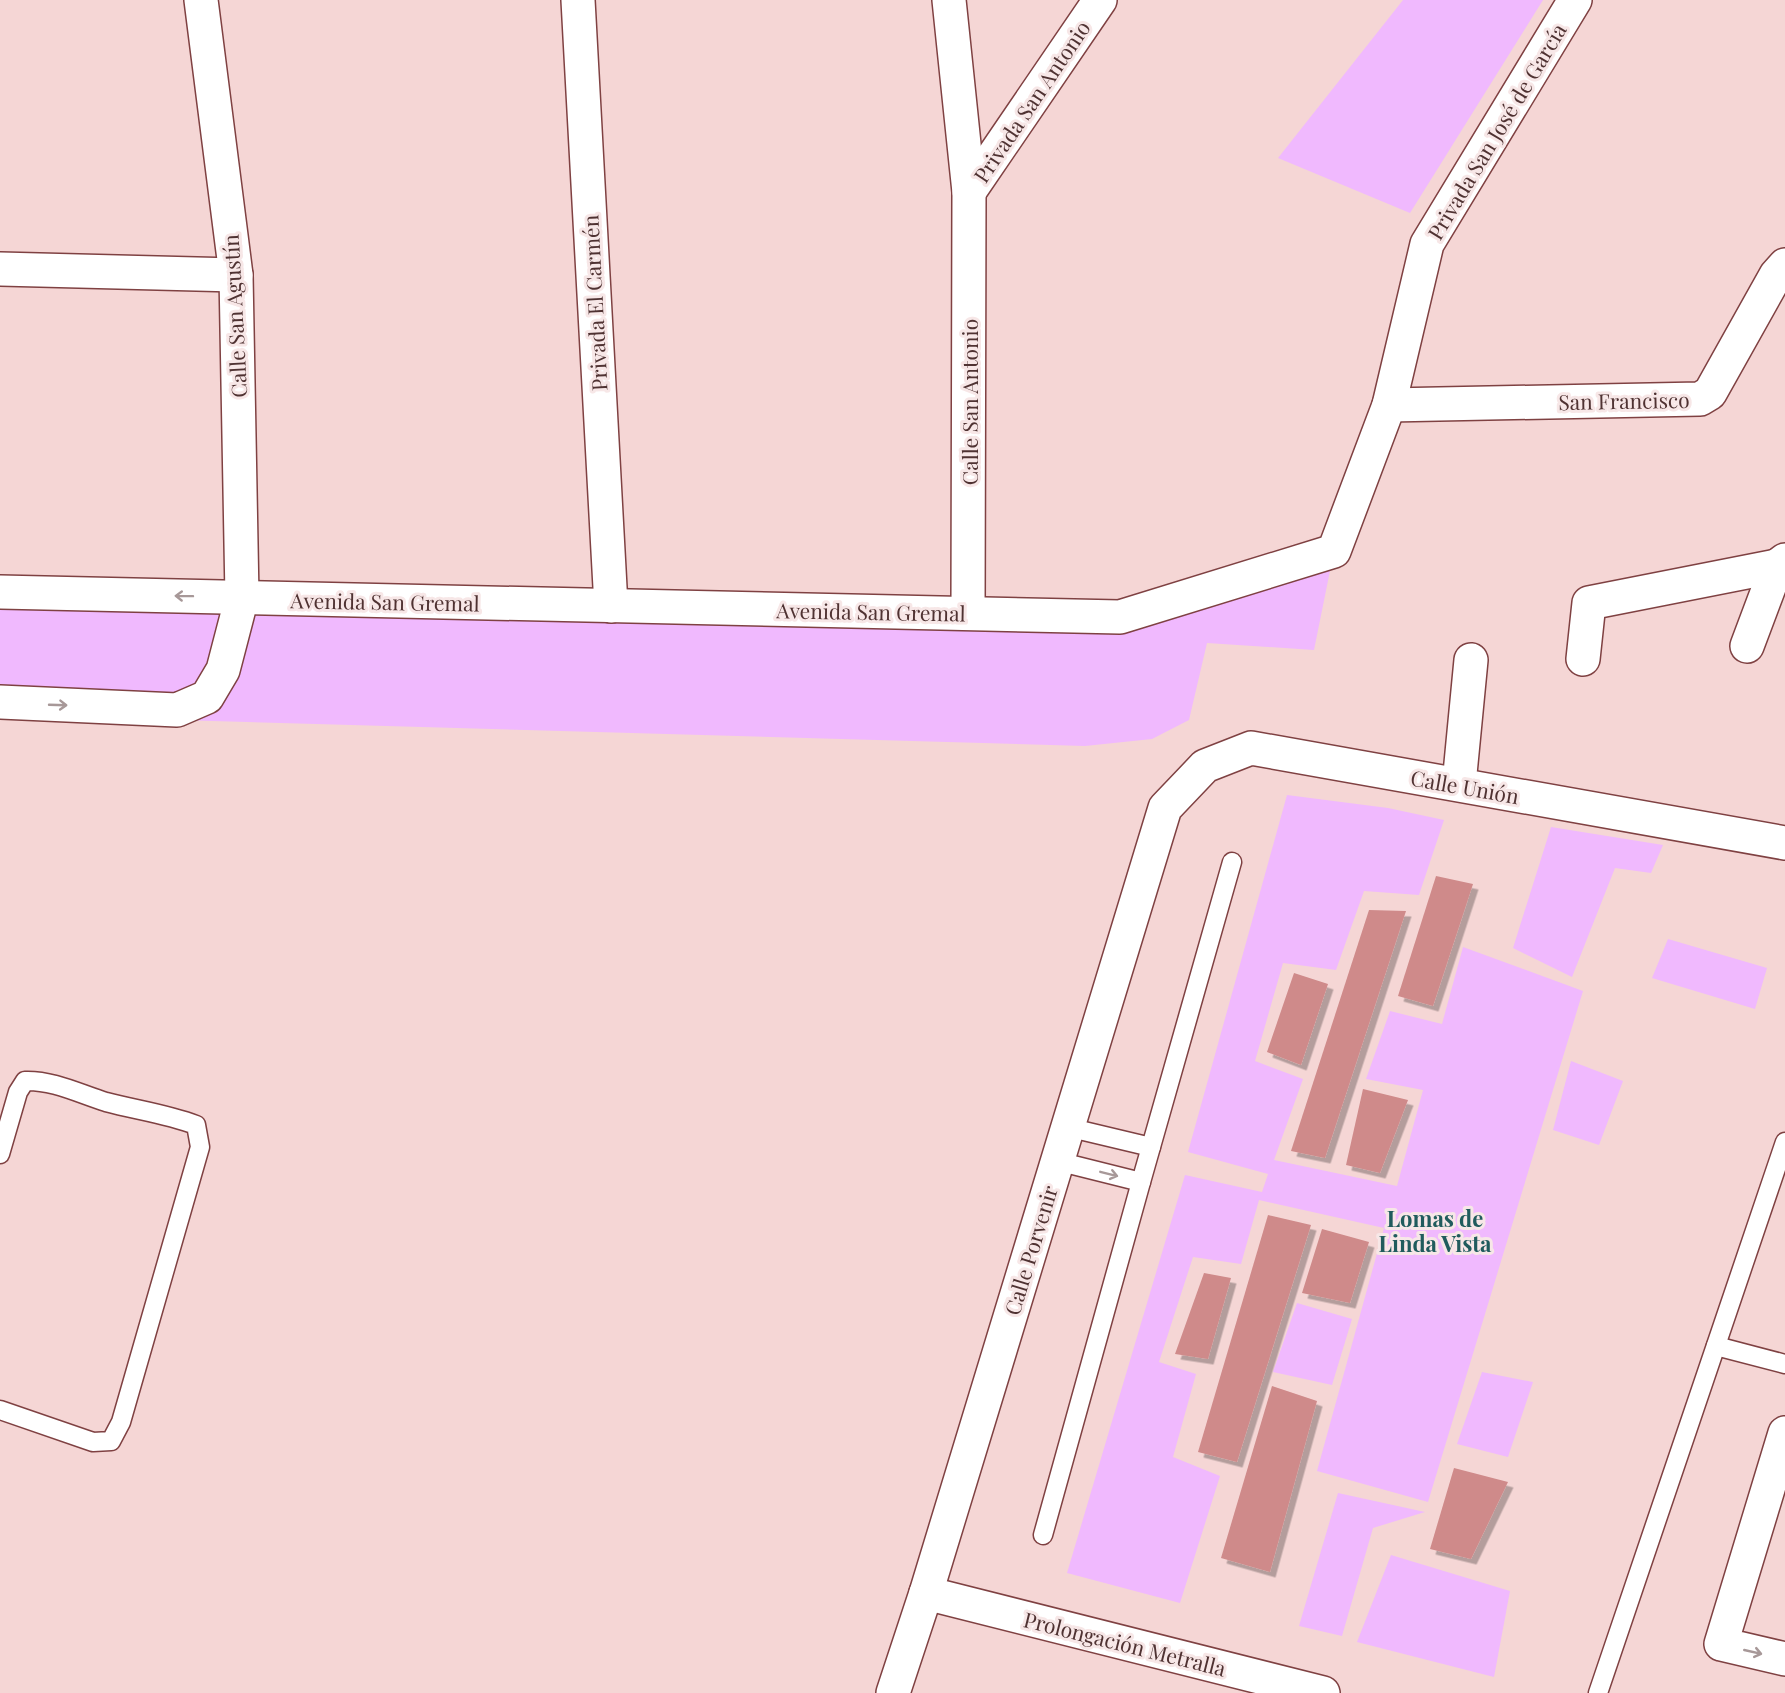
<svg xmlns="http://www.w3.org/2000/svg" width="1785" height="1693" viewBox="0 0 1785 1693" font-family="'Playfair Display',serif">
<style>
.green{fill:#f0b9fe}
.building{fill:#cf8a8a;filter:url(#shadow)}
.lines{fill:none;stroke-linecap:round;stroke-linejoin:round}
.lane-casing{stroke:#7f4142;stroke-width:21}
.street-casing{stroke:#7f4142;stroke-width:36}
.secondary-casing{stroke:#7f4142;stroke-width:36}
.lane{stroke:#fff;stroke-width:18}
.street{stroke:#fff;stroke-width:33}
.secondary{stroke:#fff;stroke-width:33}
.oneway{stroke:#a79898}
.labels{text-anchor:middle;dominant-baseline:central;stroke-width:6;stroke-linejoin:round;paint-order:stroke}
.street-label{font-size:21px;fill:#4f3232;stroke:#f7e7e7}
.neighbourhood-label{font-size:22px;font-weight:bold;fill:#205b5d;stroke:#f7e7e7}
</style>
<defs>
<filter id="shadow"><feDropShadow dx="5.5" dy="5.5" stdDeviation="0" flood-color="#0004"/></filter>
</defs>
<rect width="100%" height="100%" fill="#f5d6d5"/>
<g class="green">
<path d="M1403,0h140l-133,213 -132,-55z"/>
<path d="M1334,551l-20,99 -107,-7 -18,77 -37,19 -67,7 -1085,-31v-123l1120,25z"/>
<path d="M1287,795l101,13 56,12 -25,75 -55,-4 -28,79 -53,-7 -28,98 48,18 -29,81 123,26 26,-96 -57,-11 24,-68 52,13 21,-77 120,44 -155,511 -111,-31 67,-243 -125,-28 -18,64 -48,-7 -34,105 37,12 -23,83 47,19 -40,127 -113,-30 118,-398 77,17 6,-18 -80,-22z"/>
<path d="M1551,827l112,18 -12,28 -36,-5 -43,109 -59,-29z"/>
<path d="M1668,939l99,29 -12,41 -103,-31z"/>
<path d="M1571,1061l52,20 -24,64 -46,-15z"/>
<path d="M1297,1303l55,16 -20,66 -59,-13z"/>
<path d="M1482,1372l51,10 -25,75 -51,-13z"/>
<path d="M1338,1493l87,19 -52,16 -31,108 -43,-10z"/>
<path d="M1391,1555l119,36 -16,86 -137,-35z"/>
</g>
<g class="building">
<path d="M1436,876l37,8 -40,122 -35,-10z"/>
<path d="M1369,910l37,1 -81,247 -34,-7z"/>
<path d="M1294,973l34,11 -27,81 -34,-13z"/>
<path d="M1363,1089l45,11 -28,73 -34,-8z"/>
<path d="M1268,1215l43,10 -74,237 -39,-10z"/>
<path d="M1322,1229l47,13 -19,61 -48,-10z"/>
<path d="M1204,1273l27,5 -23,81 -33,-5z"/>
<path d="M1272,1386l45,15 -47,171 -49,-14z"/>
<path d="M1454,1468l54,14 -37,77 -41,-10z"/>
</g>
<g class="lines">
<defs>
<g id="lane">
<path d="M1067,1127l84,20"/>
<path d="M0,1154l18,-62 7,-11c28,-1 55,13 81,21 30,8 61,12 90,23l4,22 -79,275 -10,19 -18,1 -93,-32"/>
<path d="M1057,1161l84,21"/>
<path d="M1716,1346l69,18"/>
<path d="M1043,1535l98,-353 91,-320"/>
<path d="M1598,1693l187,-551"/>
</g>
<g id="street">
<path d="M578,0l33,606"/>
<path d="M949,0l20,192 -1,421"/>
<path d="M969,192l131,-192"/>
<path d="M0,269l236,6"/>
<path d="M1389,405l311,-6 10,-6 66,-118 9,-10"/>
<path d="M0,592l1120,25 214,-66 55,-146 38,-161 148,-244"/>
<path d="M1747,646l30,-80 8,-6"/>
<path d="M1583,659l6,-56 188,-37"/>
<path d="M0,702l177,8 30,-13 16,-27 19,-73 -6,-322 -35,-275"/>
<path d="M1459,784l12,-124"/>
<path d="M1785,1433l-64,211 64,15"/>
<path d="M926,1593l397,100"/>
</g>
<path id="secondary" d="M893,1693l33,-100 239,-785 40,-42 46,-18 534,95"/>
</defs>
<use href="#lane" class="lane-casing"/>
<use href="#street" class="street-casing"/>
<use href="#secondary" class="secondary-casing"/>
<use href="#lane" class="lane"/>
<use href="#street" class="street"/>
<use href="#secondary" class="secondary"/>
</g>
<defs><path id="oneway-shaft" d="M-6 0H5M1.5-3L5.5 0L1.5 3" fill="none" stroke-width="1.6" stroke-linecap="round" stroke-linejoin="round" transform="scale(1.5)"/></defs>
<g class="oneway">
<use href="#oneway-shaft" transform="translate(184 596) rotate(-179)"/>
<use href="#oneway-shaft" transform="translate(58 705) rotate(2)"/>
<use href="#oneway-shaft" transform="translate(1109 1174) rotate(14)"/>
<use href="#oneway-shaft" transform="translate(1753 1652) rotate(13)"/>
</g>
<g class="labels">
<g class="street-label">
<text transform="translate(1031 101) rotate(-56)">Privada San Antonio</text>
<text transform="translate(1496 131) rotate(-59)">Privada San José de García</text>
<text transform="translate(594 303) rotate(-93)">Privada El Carmén</text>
<text transform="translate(234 316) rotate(-93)">Calle San Agustín</text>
<text transform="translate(1624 400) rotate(-1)">San Francisco</text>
<text transform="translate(969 402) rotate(-90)">Calle San Antonio</text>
<text transform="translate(385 601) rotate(1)">Avenida San Gremal</text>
<text transform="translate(871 611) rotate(1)">Avenida San Gremal</text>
<text transform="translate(1465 786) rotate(10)">Calle Unión</text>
<text transform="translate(1030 1250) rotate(-73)">Calle Porvenir</text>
<text transform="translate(1125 1643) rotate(14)">Prolongación Metralla</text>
</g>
<g class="neighbourhood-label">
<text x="1435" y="1218">Lomas de<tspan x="1435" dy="25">Linda Vista</tspan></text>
</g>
</g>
</svg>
